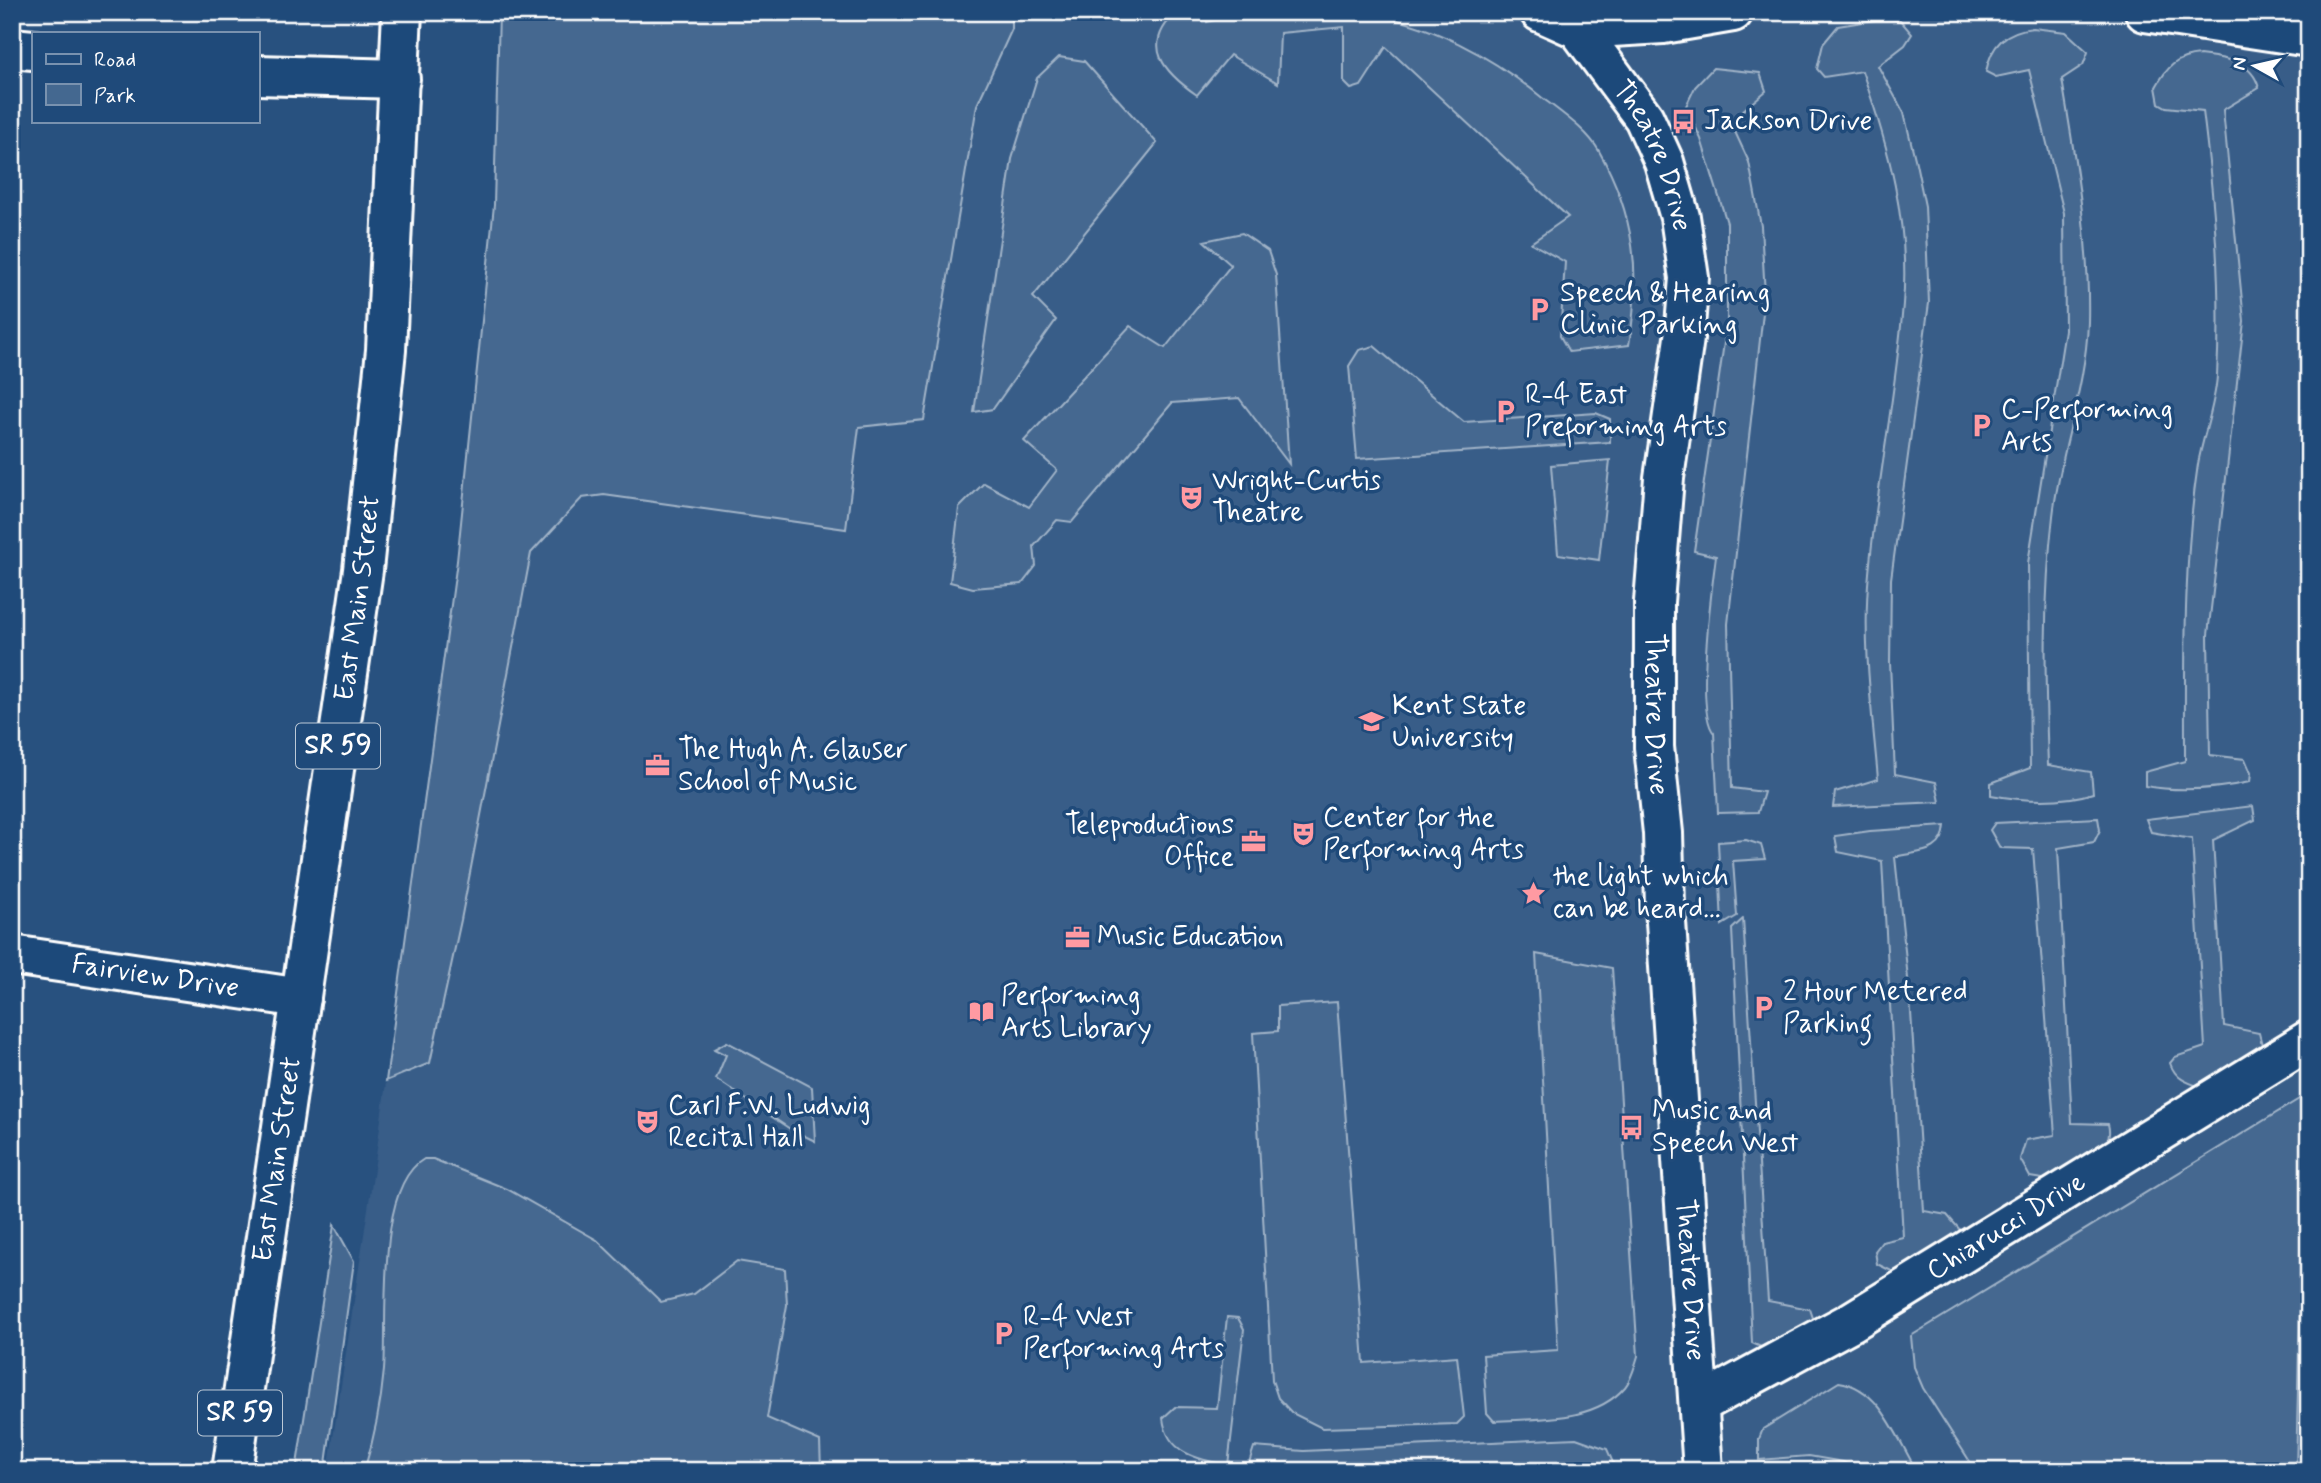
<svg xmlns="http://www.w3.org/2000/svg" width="2321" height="1483" viewBox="0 0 2321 1483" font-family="Mynerve,sans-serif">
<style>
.built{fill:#375d88}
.green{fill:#446890;stroke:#a2b4c8;stroke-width:2}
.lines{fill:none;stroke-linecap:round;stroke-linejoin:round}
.minor-casing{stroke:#fff;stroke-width:44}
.major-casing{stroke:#fff;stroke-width:44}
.minor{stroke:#1f4a7a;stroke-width:38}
.major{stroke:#1f4a7a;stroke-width:38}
.labels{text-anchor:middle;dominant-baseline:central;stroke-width:7;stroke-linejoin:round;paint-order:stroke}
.shield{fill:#1f4a7a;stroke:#bcc9d7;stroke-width:2}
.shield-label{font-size:26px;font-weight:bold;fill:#fff}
.poi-label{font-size:28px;fill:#fff;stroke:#1f4a7a;text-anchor:start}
.street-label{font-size:28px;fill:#fff;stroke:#1f4a7a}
</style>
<rect width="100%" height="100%" fill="#28517f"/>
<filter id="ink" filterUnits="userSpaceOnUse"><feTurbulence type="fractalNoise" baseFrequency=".0143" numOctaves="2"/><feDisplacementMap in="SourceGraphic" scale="14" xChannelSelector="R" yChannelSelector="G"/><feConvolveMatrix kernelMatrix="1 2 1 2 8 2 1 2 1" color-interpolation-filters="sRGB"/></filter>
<g filter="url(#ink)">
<path class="built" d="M499,12h1646l164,25v1434h-1981l48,-315 81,-595 37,-356z"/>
<g class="green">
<path d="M499,12h513v17l-35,76 -53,315 -65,7 -13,102 -242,-34 -22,3 -51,55 -70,367 -31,143 -44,18 71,-520 37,-356z"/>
<path d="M1177,12h26l4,10c34,-9 60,-10 95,-10 19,0 39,-2 58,1 67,7 134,45 185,87 18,14 43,31 54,51 36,64 42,123 30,194l-60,7 -9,-16 5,-74 -34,-19 37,-26 -182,-170 -25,39 -10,3 -7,-7v-55l-64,6 -2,50 -48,-28 -33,40c-32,-22 -58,-49 -20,-83z"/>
<path d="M1881,19l19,1 12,14 -7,11 -27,21 26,47 12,50 9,43 4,97 -38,276 -1,84 5,111 41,8 4,20 -107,5 2,-15 43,-13c-6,-68 -16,-138 -9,-206 8,-90 27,-179 34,-269 7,-80 -15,-159 -41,-233l-38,6 -7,-8 6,-25 15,-18z"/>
<path d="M2033,28l33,4 22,20 -5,13 -21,14c13,80 28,162 26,243 -2,66 -28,129 -35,194 -10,83 -8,166 -5,249l43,7 2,21c-30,10 -71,8 -102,2v-12l39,-15 -2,-205 37,-233 -1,-117 -35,-143 -33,7 -10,-5c5,-27 19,-41 47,-44z"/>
<path d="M2200,55c24,3 52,5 59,33l-36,22 21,211 -36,314 2,120 35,4 6,14 -1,9c-33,7 -71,10 -105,4v-14l40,-11c0,-99 -2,-199 13,-297 5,-29 17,-58 19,-88 5,-89 -3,-177 -14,-265l-37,-4 -7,-4 -3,-16c11,-20 20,-30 44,-32z"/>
<path d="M1059,57l25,4 73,82 -124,154 23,23 -63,89 -19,3 38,-253 25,-81z"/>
<path d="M1713,68l47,5 6,18 -36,30 19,41 12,64 4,69 -37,329 4,164 32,4 -6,20 -40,1 -4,-80c-19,-20 -2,-147 2,-177l-22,-5 33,-229v-99l-26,-84 -15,-33 9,-19z"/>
<path d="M1242,233l26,18 8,24 13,189 -50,-66 -67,5 -100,119 -15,-2 -23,26 2,20 -14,18 -49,4 -23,-6 9,-74 25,-25 45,24 28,-37 -33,-29 106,-115 35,22 66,-83 -27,-24z"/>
<path d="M1374,346l90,76 132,-9 14,6v23l-253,17 -8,-93 10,-16z"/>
<path d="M1610,460l-11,100 -41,-6 -7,-89z"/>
<path d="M2253,806l2,14 -42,20 11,186 35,7 5,20 -54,37c-17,-6 -34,-8 -40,-27l5,-6 30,-10 -13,-208 -41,-7 -5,-13z"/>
<path d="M2098,818l2,12 -6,12 -36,6 14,275 36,1c7,25 -22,49 -45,55 -10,3 -24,-1 -33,-2l-10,-18 6,-19 29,-5 -22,-286 -33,-1 -10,-18 5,-7z"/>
<path d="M1945,826c-2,29 -27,25 -50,31l15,140 14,214 23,4 14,16 -5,12 -54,33 -25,-12 -2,-13 7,-9 21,-5 -21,-376 -44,-9 -3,-16 35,-5z"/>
<path d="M1746,840l15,5 4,14 -32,2 4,55 -15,9 -4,-83z"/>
<path d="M1743,919l25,382 42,8 3,9 -4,16 -46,14 -11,-5 -20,-414z"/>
<path d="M1536,954l76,14 26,388c-3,9 -6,23 -13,31 -31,36 -88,31 -131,34l-7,-8 -4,-58 75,-5z"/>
<path d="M1337,1002l27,361 93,-7 7,61 -7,7 -135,4 -30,-15 -14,-15 -6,-18 -19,-347 25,-2v-25z"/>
<path d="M727,1042l85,45 3,54 -25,-12 -74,-50 10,-24 -12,-6z"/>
<path d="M2309,1093v162l-8,9 -5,207h-320l-53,-83 -9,-21 -3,-31z"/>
<path d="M424,1159h9l74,30 90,51 64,62 33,-8 43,-33 48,8 2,36 -20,113 53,23 1,30h-457c10,-32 17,-68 20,-101 4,-51 -9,-183 40,-211z"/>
<path d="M334,1225l20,36 -29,210h-29z"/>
<path d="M1227,1317l11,1 6,11 -16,136c-30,-6 -61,-11 -65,-47l12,-11 42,1z"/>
<path d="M1839,1382c42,6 58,57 78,89h-55l-19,-9 -34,-6 -50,4v-21l4,-10z"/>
<path d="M1576,1438l31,11 7,16 -124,6 -243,-2 7,-22 50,4z"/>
</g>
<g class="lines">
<defs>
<g id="minor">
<path id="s1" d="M1540,12l38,17 66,89 20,44 16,55 9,61 -5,60 -20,140 -10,124v145l9,86 2,74 38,564"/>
<path d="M2145,12l164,25"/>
<path d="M1578,29l85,-5 70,-12"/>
<path d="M12,48l21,2"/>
<path d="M257,75l143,4"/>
<path id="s2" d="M12,955l289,43"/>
<path id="s3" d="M1699,1404l152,-82 458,-282"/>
</g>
<g id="major">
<path id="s4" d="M232,1471l131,-901 23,-220 16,-338"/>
</g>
</defs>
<use href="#minor" class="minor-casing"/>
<use href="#major" class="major-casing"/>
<use href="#minor" class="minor"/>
<use href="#major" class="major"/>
</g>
</g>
<defs>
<symbol id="bus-bare" viewBox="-9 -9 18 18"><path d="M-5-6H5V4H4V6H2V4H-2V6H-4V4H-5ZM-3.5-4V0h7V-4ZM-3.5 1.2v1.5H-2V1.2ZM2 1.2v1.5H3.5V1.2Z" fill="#ff9aa2" stroke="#1f4a7a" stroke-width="2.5" paint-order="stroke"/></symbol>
<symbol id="parking-bare" viewBox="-9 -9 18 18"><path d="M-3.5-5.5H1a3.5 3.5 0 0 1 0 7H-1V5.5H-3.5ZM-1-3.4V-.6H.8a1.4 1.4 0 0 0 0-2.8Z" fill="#ff9aa2" stroke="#1f4a7a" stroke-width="2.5" paint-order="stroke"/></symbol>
<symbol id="theatre-bare" viewBox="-9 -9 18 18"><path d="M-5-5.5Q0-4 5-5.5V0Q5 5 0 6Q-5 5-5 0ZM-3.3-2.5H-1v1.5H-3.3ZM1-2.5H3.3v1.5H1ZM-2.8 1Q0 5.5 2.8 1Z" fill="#ff9aa2" stroke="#1f4a7a" stroke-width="2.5" paint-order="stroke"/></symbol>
<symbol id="university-bare" viewBox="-9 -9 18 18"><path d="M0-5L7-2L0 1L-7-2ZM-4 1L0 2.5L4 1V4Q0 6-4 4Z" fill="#ff9aa2" stroke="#1f4a7a" stroke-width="2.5" paint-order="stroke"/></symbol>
<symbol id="office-bare" viewBox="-9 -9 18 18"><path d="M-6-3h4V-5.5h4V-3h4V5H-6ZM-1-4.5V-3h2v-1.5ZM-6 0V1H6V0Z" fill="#ff9aa2" stroke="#1f4a7a" stroke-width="2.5" paint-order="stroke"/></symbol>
<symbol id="sight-bare" viewBox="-9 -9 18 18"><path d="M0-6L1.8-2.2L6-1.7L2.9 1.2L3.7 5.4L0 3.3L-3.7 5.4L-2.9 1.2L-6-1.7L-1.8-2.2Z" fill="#ff9aa2" stroke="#1f4a7a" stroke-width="2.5" paint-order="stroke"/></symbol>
<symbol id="library-bare" viewBox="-9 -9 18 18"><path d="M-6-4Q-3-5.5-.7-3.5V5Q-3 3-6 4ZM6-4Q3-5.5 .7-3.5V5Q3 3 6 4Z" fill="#ff9aa2" stroke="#1f4a7a" stroke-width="2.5" paint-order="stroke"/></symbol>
</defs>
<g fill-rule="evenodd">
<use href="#bus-bare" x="1666" y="104" width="35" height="35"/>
<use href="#parking-bare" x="1522" y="292" width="35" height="35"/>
<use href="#parking-bare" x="1488" y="394" width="35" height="35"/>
<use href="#parking-bare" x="1964" y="408" width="35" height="35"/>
<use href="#theatre-bare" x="1174" y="480" width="35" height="35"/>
<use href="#university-bare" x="1354" y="704" width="35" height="35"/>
<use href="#office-bare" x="640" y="748" width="35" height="35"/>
<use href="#theatre-bare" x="1286" y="816" width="35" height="35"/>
<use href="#office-bare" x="1236" y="824" width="35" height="35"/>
<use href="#sight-bare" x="1516" y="876" width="35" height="35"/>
<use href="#office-bare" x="1060" y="920" width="35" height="35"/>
<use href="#parking-bare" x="1746" y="990" width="35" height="35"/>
<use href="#library-bare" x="964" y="994" width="35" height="35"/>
<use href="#theatre-bare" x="630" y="1104" width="35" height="35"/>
<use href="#bus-bare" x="1614" y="1110" width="35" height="35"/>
<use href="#parking-bare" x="986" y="1316" width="35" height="35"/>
</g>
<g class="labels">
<g class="shield">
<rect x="296" y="723.5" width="84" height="45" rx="5"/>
<rect x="198" y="1390.5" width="84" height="45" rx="5"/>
</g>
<g class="shield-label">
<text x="338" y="746">SR 59</text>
<text x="240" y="1413">SR 59</text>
</g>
<g class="poi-label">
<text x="1704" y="121">Jackson Drive</text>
<text x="1560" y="293">Speech &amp; Hearing<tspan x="1560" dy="32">Clinic Parking</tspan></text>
<text x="1525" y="395">R-4 East<tspan x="1525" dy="32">Preforming Arts</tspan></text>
<text x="2001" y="410">C-Performing<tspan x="2001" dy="32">Arts</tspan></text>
<text x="1212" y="481">Wright-Curtis<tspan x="1212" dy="32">Theatre</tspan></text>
<text x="1392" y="706">Kent State<tspan x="1392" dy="32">University</tspan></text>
<text x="678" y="750">The Hugh A. Glauser<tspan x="678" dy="32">School of Music</tspan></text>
<text x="1323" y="818">Center for the<tspan x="1323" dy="32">Performing Arts</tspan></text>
<text x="1234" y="825" text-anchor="end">Teleproductions<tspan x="1234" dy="32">Office</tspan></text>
<text x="1553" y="877">the light which<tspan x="1553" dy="32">can be heard...</tspan></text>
<text x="1097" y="937">Music Education</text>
<text x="1783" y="992">2 Hour Metered<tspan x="1783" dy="32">Parking</tspan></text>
<text x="1001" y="996">Performing<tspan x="1001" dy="32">Arts Library</tspan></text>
<text x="668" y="1106">Carl F.W. Ludwig<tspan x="668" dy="32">Recital Hall</tspan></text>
<text x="1652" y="1111">Music and<tspan x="1652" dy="32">Speech West</tspan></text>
<text x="1023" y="1317">R-4 West<tspan x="1023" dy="32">Performing Arts</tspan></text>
</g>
<g class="street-label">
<text stroke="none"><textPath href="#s1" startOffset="191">Theatre Drive</textPath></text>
<text stroke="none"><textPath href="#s4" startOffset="882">East Main Street</textPath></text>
<text stroke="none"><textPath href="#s1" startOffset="758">Theatre Drive</textPath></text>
<text stroke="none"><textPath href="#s2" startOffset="145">Fairview Drive</textPath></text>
<text stroke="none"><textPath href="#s4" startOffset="315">East Main Street</textPath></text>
<text stroke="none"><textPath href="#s3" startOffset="355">Chiarucci Drive</textPath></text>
<text stroke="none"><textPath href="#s1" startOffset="1325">Theatre Drive</textPath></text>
</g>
</g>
<rect width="2321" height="1483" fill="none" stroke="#1f4a7a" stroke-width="42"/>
<rect x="21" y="21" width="2279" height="1441" fill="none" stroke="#fff" stroke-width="2.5" filter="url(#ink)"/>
<rect x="32" y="32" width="228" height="91" fill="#1f4a7a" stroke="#7992af" stroke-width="2"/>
<rect x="46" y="54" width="35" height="10" fill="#1f4a7a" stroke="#7992af" stroke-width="2"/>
<text x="94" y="66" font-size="21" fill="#ffffff">Road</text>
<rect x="46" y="84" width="35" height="21" fill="#446890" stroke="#7992af" stroke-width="2"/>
<text x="94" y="102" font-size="21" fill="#ffffff">Park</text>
<g transform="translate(2255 66) rotate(278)" stroke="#1f4a7a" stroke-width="5" paint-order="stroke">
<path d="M0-5L12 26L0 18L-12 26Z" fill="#ffffff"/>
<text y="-10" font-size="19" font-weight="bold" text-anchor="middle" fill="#ffffff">N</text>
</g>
</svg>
